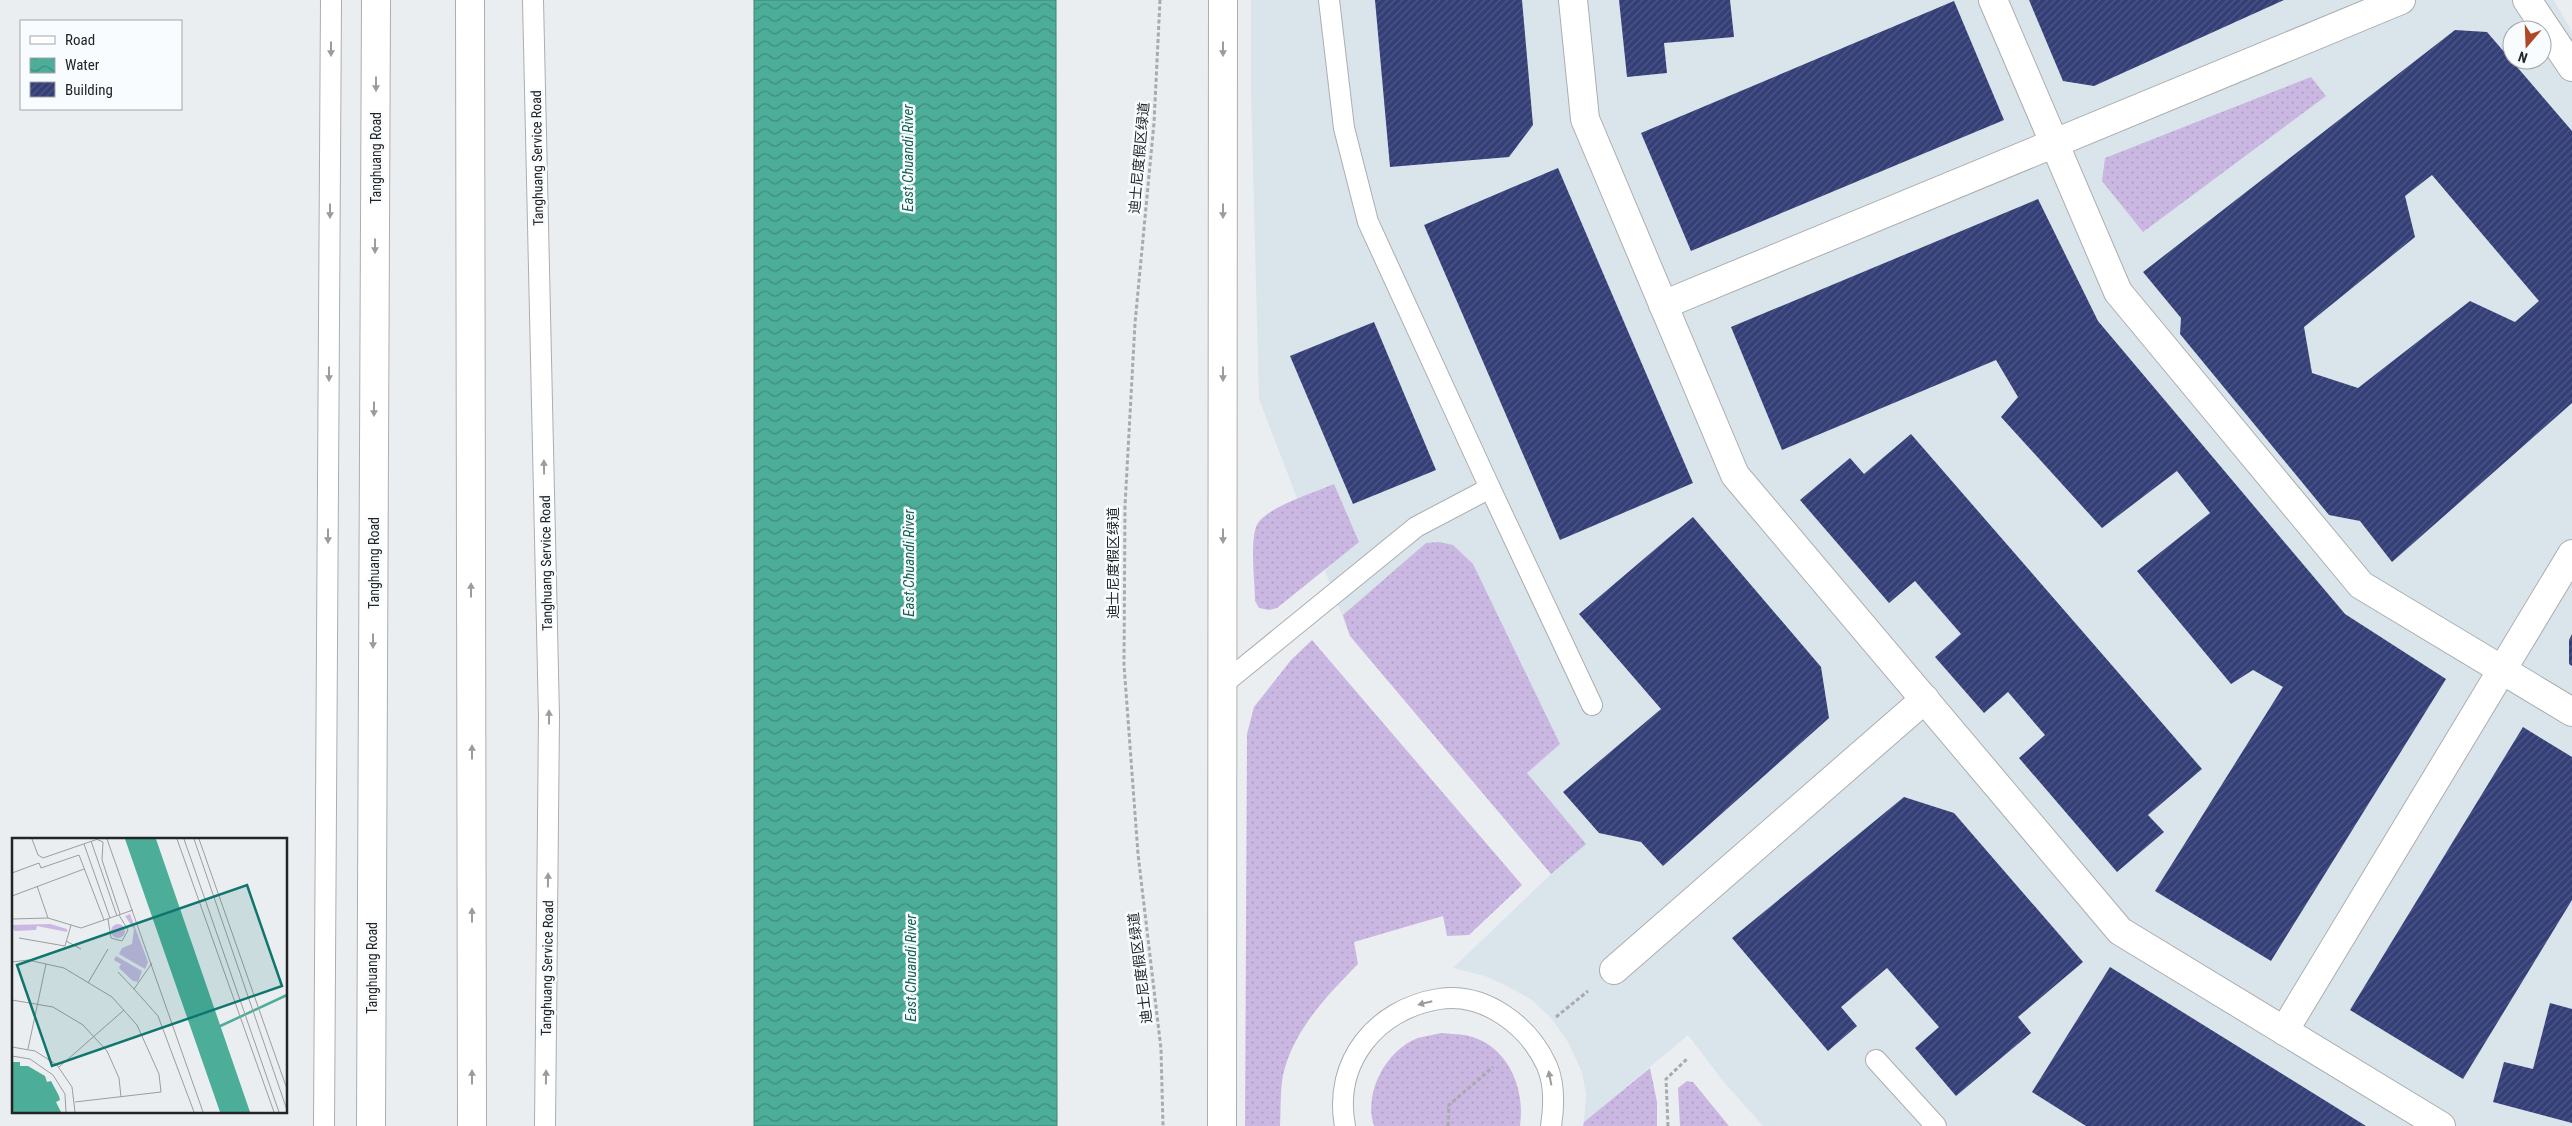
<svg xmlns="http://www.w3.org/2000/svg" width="2572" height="1126" viewBox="0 0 2572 1126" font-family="'Roboto Condensed','Noto Sans SC',sans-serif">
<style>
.built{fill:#dae4eb;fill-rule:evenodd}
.grass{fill:url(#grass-dots)}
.water{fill:url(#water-waves);stroke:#408476}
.building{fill:url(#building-hatch);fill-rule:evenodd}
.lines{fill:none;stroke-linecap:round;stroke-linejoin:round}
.service-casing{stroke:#abaeb0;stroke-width:22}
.pedestrian-casing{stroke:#abaeb0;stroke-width:30}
.minor-casing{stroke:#abaeb0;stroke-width:30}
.secondary-casing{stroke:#abaeb0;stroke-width:30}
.path{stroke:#a8aaad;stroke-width:3;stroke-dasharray:4 2.5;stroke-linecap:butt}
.service{stroke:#fff;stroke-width:20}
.pedestrian{stroke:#fff;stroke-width:28}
.minor{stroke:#fff;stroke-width:28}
.secondary{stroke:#fff;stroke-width:28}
.oneway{fill:#9c9c9d}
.labels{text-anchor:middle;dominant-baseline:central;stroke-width:5;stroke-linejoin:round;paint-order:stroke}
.street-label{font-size:14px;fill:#232425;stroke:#f8fcfe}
.water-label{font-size:15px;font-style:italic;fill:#146254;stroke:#f8fcfe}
.inset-river{fill:none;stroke:#4cad99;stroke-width:2.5}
.inset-road{fill:none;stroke:#9b9d9f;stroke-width:1}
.view{fill:#0f766e;fill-opacity:0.15;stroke:#0f766e;stroke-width:2.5}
.inset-edge{fill:none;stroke:#232425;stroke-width:2.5}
</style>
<defs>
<pattern id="grass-dots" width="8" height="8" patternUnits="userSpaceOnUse" patternTransform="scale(1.25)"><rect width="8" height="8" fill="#cab8e2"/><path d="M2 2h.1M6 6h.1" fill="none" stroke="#ad9ec2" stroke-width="1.8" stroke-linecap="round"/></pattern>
<pattern id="water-waves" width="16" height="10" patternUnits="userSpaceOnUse" patternTransform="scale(1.25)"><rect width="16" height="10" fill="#4cad99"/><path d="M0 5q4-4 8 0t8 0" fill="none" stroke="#3f8d7d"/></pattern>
<pattern id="building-hatch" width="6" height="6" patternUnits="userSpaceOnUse" patternTransform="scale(1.25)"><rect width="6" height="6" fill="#343f77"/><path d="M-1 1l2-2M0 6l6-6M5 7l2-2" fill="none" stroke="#4f5885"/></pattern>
</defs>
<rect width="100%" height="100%" fill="#ebeef1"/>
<path class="built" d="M1251,0h1303l18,32v1094h-809l-40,-45 -35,-46 -104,87 2,-28 -4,-22 -14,-30 -16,-23 -20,-19 -25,-14 -22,-10 -32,-8 98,-94 -201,-238 -91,-237 -8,-307zM2512,30h30v30h-30z"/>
<g class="grass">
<path d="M2311,77l15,19 -183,136 -41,-51 3,-23z"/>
<path d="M1334,484l25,58 -82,66 -8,2 -10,-2 -4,-7c0,-18 -6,-64 3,-78 10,-16 58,-31 76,-39z"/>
<path d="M1439,542l14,3 20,19 87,180 -33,29 59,71 -35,30 -201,-238 -7,-21 83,-72z"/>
<path d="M1312,640l210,245 -53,50 -22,1 -4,-20 -89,26 4,22c-32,33 -64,65 -75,111 -3,16 -2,35 -3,51h-35l2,-392 7,-27 37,-47z"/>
<path d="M1441,1033c8,1 16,1 24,2 42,8 61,53 55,91h-146c-11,-33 12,-76 44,-88 7,-2 16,-3 23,-5z"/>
<path d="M1650,1068l7,34v24h-74l1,-4z"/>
<path d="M1687,1081l6,1 36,44h-49l-2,-38z"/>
</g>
<path class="water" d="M754,0h302l1,1126h-303z"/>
<g class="building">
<path d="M1375,0h147l11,125 -24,32 -119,10z"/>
<path d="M1619,0h111l4,37 -70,6 3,30 -40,4z"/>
<path d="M2029,0h255l-190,86 -31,-5z"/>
<path d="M1954,1l50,119 -313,131 -50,-118z"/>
<path d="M2455,30l32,2 85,99v272l-180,159 -32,-41 -31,-6 -149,-181 1,-16 -38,-46zM2432,175l107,126 -24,21 -45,-21 -112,87 -46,-15 -8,-46 111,-90 -10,-41z"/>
<path d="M1558,168l135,315 -133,57 -136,-315z"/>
<path d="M2038,199l60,122 247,293 101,65 -175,282 -116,-70 128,-204 -30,-17 -22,14 -94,-113 73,-58 -33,-42 -75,57 -101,-111 17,-20 -22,-37 -214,90 -51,-123z"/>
<path d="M1374,322l62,148 -83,34 -63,-148z"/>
<path d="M1911,434l291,335 -54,46 16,17 -47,40 -98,-114 26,-23 -37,-43 -24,21 -49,-56 26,-23 -46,-53 -26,22 -89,-103 50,-42 14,16z"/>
<path d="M1693,517l128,150 8,51 -166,148 -22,-24 -42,-9 -36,-41 98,-83 -82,-95z"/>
<path d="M2572,634v32l-3,-2v-24z"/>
<path d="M2523,727l49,30v143l-109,179 -113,-69z"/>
<path d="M1904,797l50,16 129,149 -65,55 13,16 -75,63 -41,-48 24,-21 -52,-59 -46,39 16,19 -29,25 -96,-113z"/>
<path d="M2110,967l256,159h-280l-54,-34z"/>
<path d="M2550,1003l22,6v114l-79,-21 11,-40 29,7z"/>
</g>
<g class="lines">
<defs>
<g id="service">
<path d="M533,0l16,717 -4,409"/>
<path d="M1490,488l102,217"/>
<path d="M1222,685l194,-158 74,-39 -122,-266 -24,-94 -15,-128"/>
<path d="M1876,1060l60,66"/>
<path d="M324,1126l7,-1126"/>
<path d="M1345,1126c-12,-64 31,-117 94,-127 46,-7 90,27 108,67 8,19 7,41 4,60"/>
</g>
<g id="pedestrian">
<path d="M1573,0l12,119 150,356 385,456 321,195"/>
<path d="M1993,0l125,292 243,293 211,127"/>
<path d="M2527,0l45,67"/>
<path d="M1663,305l738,-305"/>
<path d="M1614,970l311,-271"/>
<path d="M2284,1031l288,-477"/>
</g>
<path id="minor" d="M1222,1126l1,-1126"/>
<g id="secondary">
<path d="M470,0l2,1126"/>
<path d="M371,1126l5,-1126"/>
</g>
</defs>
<use href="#service" class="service-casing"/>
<use href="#pedestrian" class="pedestrian-casing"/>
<use href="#minor" class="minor-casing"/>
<use href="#secondary" class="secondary-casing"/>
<g class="path">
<path d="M1160,0l-6,123 -19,200 -10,183 -1,159 14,189 23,195 2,77"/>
<path d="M1556,1017l32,-26"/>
<path d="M1448,1126l1,-21 44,-38"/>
<path d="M1668,1126l-2,-47 22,-21"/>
</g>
<use href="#service" class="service"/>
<use href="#pedestrian" class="pedestrian"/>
<use href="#minor" class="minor"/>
<use href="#secondary" class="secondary"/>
</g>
<defs><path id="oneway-solid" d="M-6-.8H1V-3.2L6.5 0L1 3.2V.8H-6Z" transform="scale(1.25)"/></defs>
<g class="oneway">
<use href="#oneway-solid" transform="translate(331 49) rotate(90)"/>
<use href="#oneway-solid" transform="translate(1223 49) rotate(90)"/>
<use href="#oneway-solid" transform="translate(376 84) rotate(90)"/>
<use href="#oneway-solid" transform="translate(330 211) rotate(90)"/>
<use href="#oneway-solid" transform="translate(1223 211) rotate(90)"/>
<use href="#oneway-solid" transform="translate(375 246) rotate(90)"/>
<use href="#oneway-solid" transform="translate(329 374) rotate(90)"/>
<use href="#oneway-solid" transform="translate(1223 374) rotate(90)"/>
<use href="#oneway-solid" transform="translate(374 409) rotate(90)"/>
<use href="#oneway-solid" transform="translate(544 467) rotate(-91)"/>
<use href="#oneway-solid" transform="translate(328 536) rotate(90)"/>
<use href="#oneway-solid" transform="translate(1223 536) rotate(90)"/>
<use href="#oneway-solid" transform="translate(471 590) rotate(-90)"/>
<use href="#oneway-solid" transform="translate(373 641) rotate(90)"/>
<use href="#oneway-solid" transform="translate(549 717) rotate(-90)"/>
<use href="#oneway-solid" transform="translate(472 752) rotate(-90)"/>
<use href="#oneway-solid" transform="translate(548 880) rotate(-89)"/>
<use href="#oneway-solid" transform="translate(472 915) rotate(-90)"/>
<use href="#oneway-solid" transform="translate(1425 1003) rotate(166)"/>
<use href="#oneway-solid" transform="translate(472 1077) rotate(-90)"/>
<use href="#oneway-solid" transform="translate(546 1077) rotate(-89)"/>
<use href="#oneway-solid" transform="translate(1550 1078) rotate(-101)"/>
</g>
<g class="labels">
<g class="street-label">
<text transform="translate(376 158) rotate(-90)">Tanghuang Road</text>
<text transform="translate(537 158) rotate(-91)">Tanghuang Service Road</text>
<text transform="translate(1139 158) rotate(-85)">迪士尼度假区绿道</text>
<text transform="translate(374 563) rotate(-90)">Tanghuang Road</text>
<text transform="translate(546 563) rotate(-91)">Tanghuang Service Road</text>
<text transform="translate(1113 563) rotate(-90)">迪士尼度假区绿道</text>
<text transform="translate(372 968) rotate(-90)">Tanghuang Road</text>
<text transform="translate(547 968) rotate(-89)">Tanghuang Service Road</text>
<text transform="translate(1140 968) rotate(-97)">迪士尼度假区绿道</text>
</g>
<g class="water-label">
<text transform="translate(908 158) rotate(-90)">East Chuandi River</text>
<text transform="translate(909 563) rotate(-90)">East Chuandi River</text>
<text transform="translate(911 968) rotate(-90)">East Chuandi River</text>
</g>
</g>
<g transform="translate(12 838)">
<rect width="275" height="275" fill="#ebeef1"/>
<path d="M118,76l18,48 -3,7 -26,-15 3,-6 10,-4 2,-15 -9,-13zM38,86l17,5v3l-30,-6 -1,4 -21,1 -3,-3v-3zM99 93a7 7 0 1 1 14 0a7 7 0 1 1-14 0ZM104,118l26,15 -4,11 -5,-1 -14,-13 2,-4 -7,-4z" fill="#cab8e2"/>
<path d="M113,1h31l94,273h-30zM0,224h8v4h8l17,10 2,6 4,-1 8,15 1,4 -4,2 5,10h-49z" fill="#4cad99"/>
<path class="inset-river" d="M204,190l71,-33"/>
<path class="inset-road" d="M20,1l6,16 5,3 55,-19M84,1l7,3 -1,18 18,54M95,1l96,273M165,1l97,273M172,1l95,273M182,1l93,271M187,1l88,250M79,3l26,75M72,6l26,74M0,35l27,-10 2,5 38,-13 25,65M25,48l11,32M0,58l72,-27M0,81l36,-1 33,10 52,-18M96,81l3,19 11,3 6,-11 -9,-15M7,100l46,8 6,-21M54,103l15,8M0,124l16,-2 36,8 48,29 25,28 22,49 2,18 -86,10M140,125l-18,26 24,27 36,96M106,134l16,17M76,145l20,-34M0,162l41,7 30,18 24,26 12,27 2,19M0,209l23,4 22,14 15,22 3,25M16,211l18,-85M0,218l18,3 23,16 12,19 1,18M47,229l65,-57"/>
<path class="view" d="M235,47l35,101 -230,80 -35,-101z"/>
<rect width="275" height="275" class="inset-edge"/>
</g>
<rect x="20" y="20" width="162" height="90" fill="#f8fcfe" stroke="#a3a6a7"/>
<rect x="30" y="36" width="25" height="8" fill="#ffffff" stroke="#a3a6a7"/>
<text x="65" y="45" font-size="15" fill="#232425">Road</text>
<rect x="30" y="58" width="25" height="15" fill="url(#water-waves)" stroke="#a3a6a7"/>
<text x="65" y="70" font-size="15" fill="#232425">Water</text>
<rect x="30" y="82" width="25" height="15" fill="url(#building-hatch)" stroke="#a3a6a7"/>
<text x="65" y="95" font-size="15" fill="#232425">Building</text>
<g transform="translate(2527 45) rotate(199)"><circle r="24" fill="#f8fcfe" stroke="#a3a6a7"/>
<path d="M0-4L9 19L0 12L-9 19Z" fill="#af4824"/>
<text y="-8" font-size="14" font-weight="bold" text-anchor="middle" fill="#232425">N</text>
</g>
</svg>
